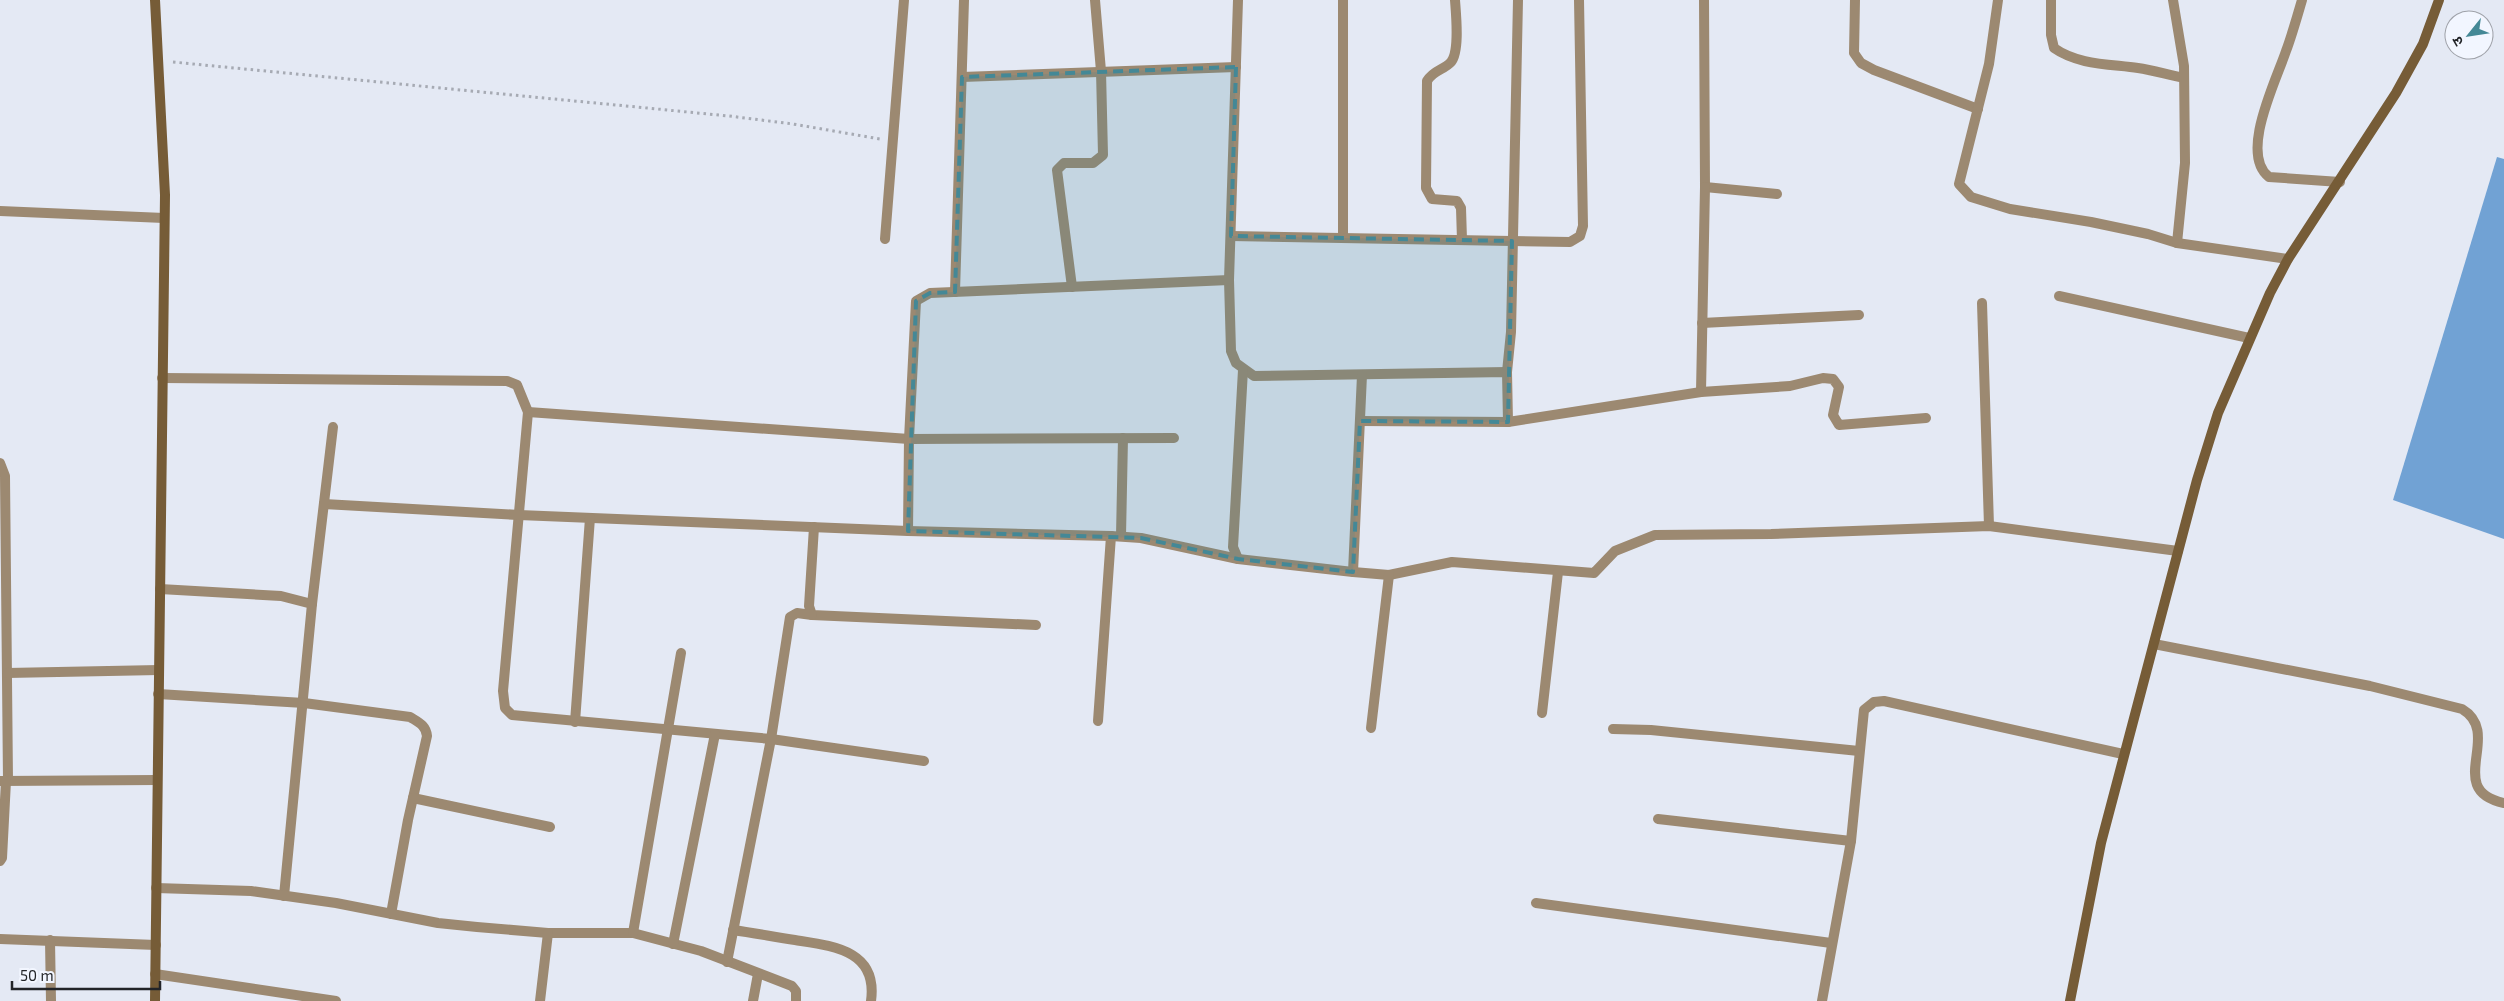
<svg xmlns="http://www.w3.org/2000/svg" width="2504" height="1001" viewBox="0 0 2504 1001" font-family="'Exo 2','Noto Sans Devanagari',sans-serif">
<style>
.water{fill:#71a2d4}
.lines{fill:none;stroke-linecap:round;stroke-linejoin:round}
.path{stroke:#a6aab3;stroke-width:3;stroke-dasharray:2.5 4;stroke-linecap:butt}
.street{stroke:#9c8971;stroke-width:10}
.secondary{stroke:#765c37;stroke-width:10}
.marked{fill:#448896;fill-opacity:0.2;stroke:#448896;stroke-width:4;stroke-dasharray:10 6;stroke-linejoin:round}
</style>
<rect width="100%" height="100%" fill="#e4e9f4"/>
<path class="water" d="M2497,157l7,2v380l-111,-39z"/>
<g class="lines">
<path class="path" d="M173,62l556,54 64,8 87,15"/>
<g class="street">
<path d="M1238,0l-9,280 2,71 5,12 18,13 253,-4 1,50"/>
<path d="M1343,0v238"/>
<path d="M1455,0c1,15 5,51 -4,62 -7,8 -18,8 -24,19l-1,107 6,11 25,2 4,7 1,32"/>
<path d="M1704,0l1,187 72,7"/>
<path d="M1855,0l-1,53 7,10 13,7 104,39"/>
<path d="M1998,0l-9,64 -30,120 12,13 39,12 81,13 57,12 29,9 111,16"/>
<path d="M2051,0v35l3,13c24,17 56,16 84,20 15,2 30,7 46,10"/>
<path d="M2173,0l11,66 1,97 -8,80"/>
<path d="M2302,0c-5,17 -10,35 -16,51 -10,30 -47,103 -17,126l71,5"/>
<path d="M962,77l274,-10"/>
<path d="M0,211l164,7"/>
<path d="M1231,236l339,6 10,-6 3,-10 -4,-226"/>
<path d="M885,239l19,-239"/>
<path d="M1072,287l-15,-117 7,-7h29l10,-8 -2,-84 -6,-71"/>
<path d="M955,292l9,-292"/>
<path d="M2059,296l190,42"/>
<path d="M1982,303l7,223"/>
<path d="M1702,323l157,-8"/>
<path d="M1507,372l4,-40 7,-332"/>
<path d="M162,378l345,3 10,4 11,27 -25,279 2,17 7,7 259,24 153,22"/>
<path d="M1701,392l4,-205"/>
<path d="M528,412l381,27 265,-1"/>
<path d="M1360,421l148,1 193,-30 89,-6 33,-8 10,1 6,8 -6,28 6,10 87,-7"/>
<path d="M0,463l5,13 3,305"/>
<path d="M324,504l195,11 389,16 203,5 30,2 97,21 115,13 36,3 63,-13 142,11 21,-22 40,-16 116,-1 218,-8 189,25"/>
<path d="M814,527l-5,79 3,9 224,10"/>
<path d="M908,531l1,-92 7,-138 14,-8 299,-13"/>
<path d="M1121,536l2,-98"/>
<path d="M1238,559l-5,-12 10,-177"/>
<path d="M1353,572l9,-197"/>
<path d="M160,589l121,7 31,8 -28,292"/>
<path d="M312,604l21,-177"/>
<path d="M2154,644l216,42 92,23c42,25 -19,81 42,94"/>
<path d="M7,673l152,-3"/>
<path d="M158,694l146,9 106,14c8,5 16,8 17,19l-19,84 -17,94"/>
<path d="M1542,713l16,-141"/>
<path d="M1098,721l13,-185"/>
<path d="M575,722l15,-204"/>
<path d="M1371,728l18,-153"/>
<path d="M1613,729l38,1 208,21"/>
<path d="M0,781l157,-1"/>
<path d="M413,798l137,29"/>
<path d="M1658,819l193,22"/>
<path d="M0,861l2,-3 4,-77"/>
<path d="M156,888l95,3 85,12 102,20 39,4 71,6h85l68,18 91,35 4,5v10"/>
<path d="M1536,903l295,40"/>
<path d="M733,930c21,3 42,7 62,10 38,6 83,10 76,61"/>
<path d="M633,933l48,-280"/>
<path d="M0,939l156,6"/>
<path d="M50,940l1,61"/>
<path d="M673,944l42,-210"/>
<path d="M727,962l44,-223 19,-122 7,-4 15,2"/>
<path d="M155,974l181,27"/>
<path d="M540,1001l8,-68"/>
<path d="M753,1001l5,-27"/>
<path d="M1822,1001l29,-160 13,-131 10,-8 10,-1 239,53"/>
</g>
<g class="secondary">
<path d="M155,1001l10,-806 -10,-195"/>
<path d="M2070,1001l31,-158 96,-363 21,-67 52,-120 18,-34 108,-166 27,-49 16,-44"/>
</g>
</g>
<path class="marked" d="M1236,67l-5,169 281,5 -4,181 -148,-1 -7,151 -115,-13 -97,-21 -233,-7 8,-230 14,-8 25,-1 7,-215z"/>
<g transform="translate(2469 35) rotate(240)"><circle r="24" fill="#f2f6ff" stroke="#9fa2a9"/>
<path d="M0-4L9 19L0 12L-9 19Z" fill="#448896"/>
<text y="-8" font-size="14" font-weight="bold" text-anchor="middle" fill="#222428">उ</text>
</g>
<path d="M12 981v8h148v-8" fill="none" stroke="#222428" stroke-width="2.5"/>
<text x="20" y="981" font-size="15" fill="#222428" stroke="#f2f6ff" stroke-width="4" paint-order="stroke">50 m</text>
</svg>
